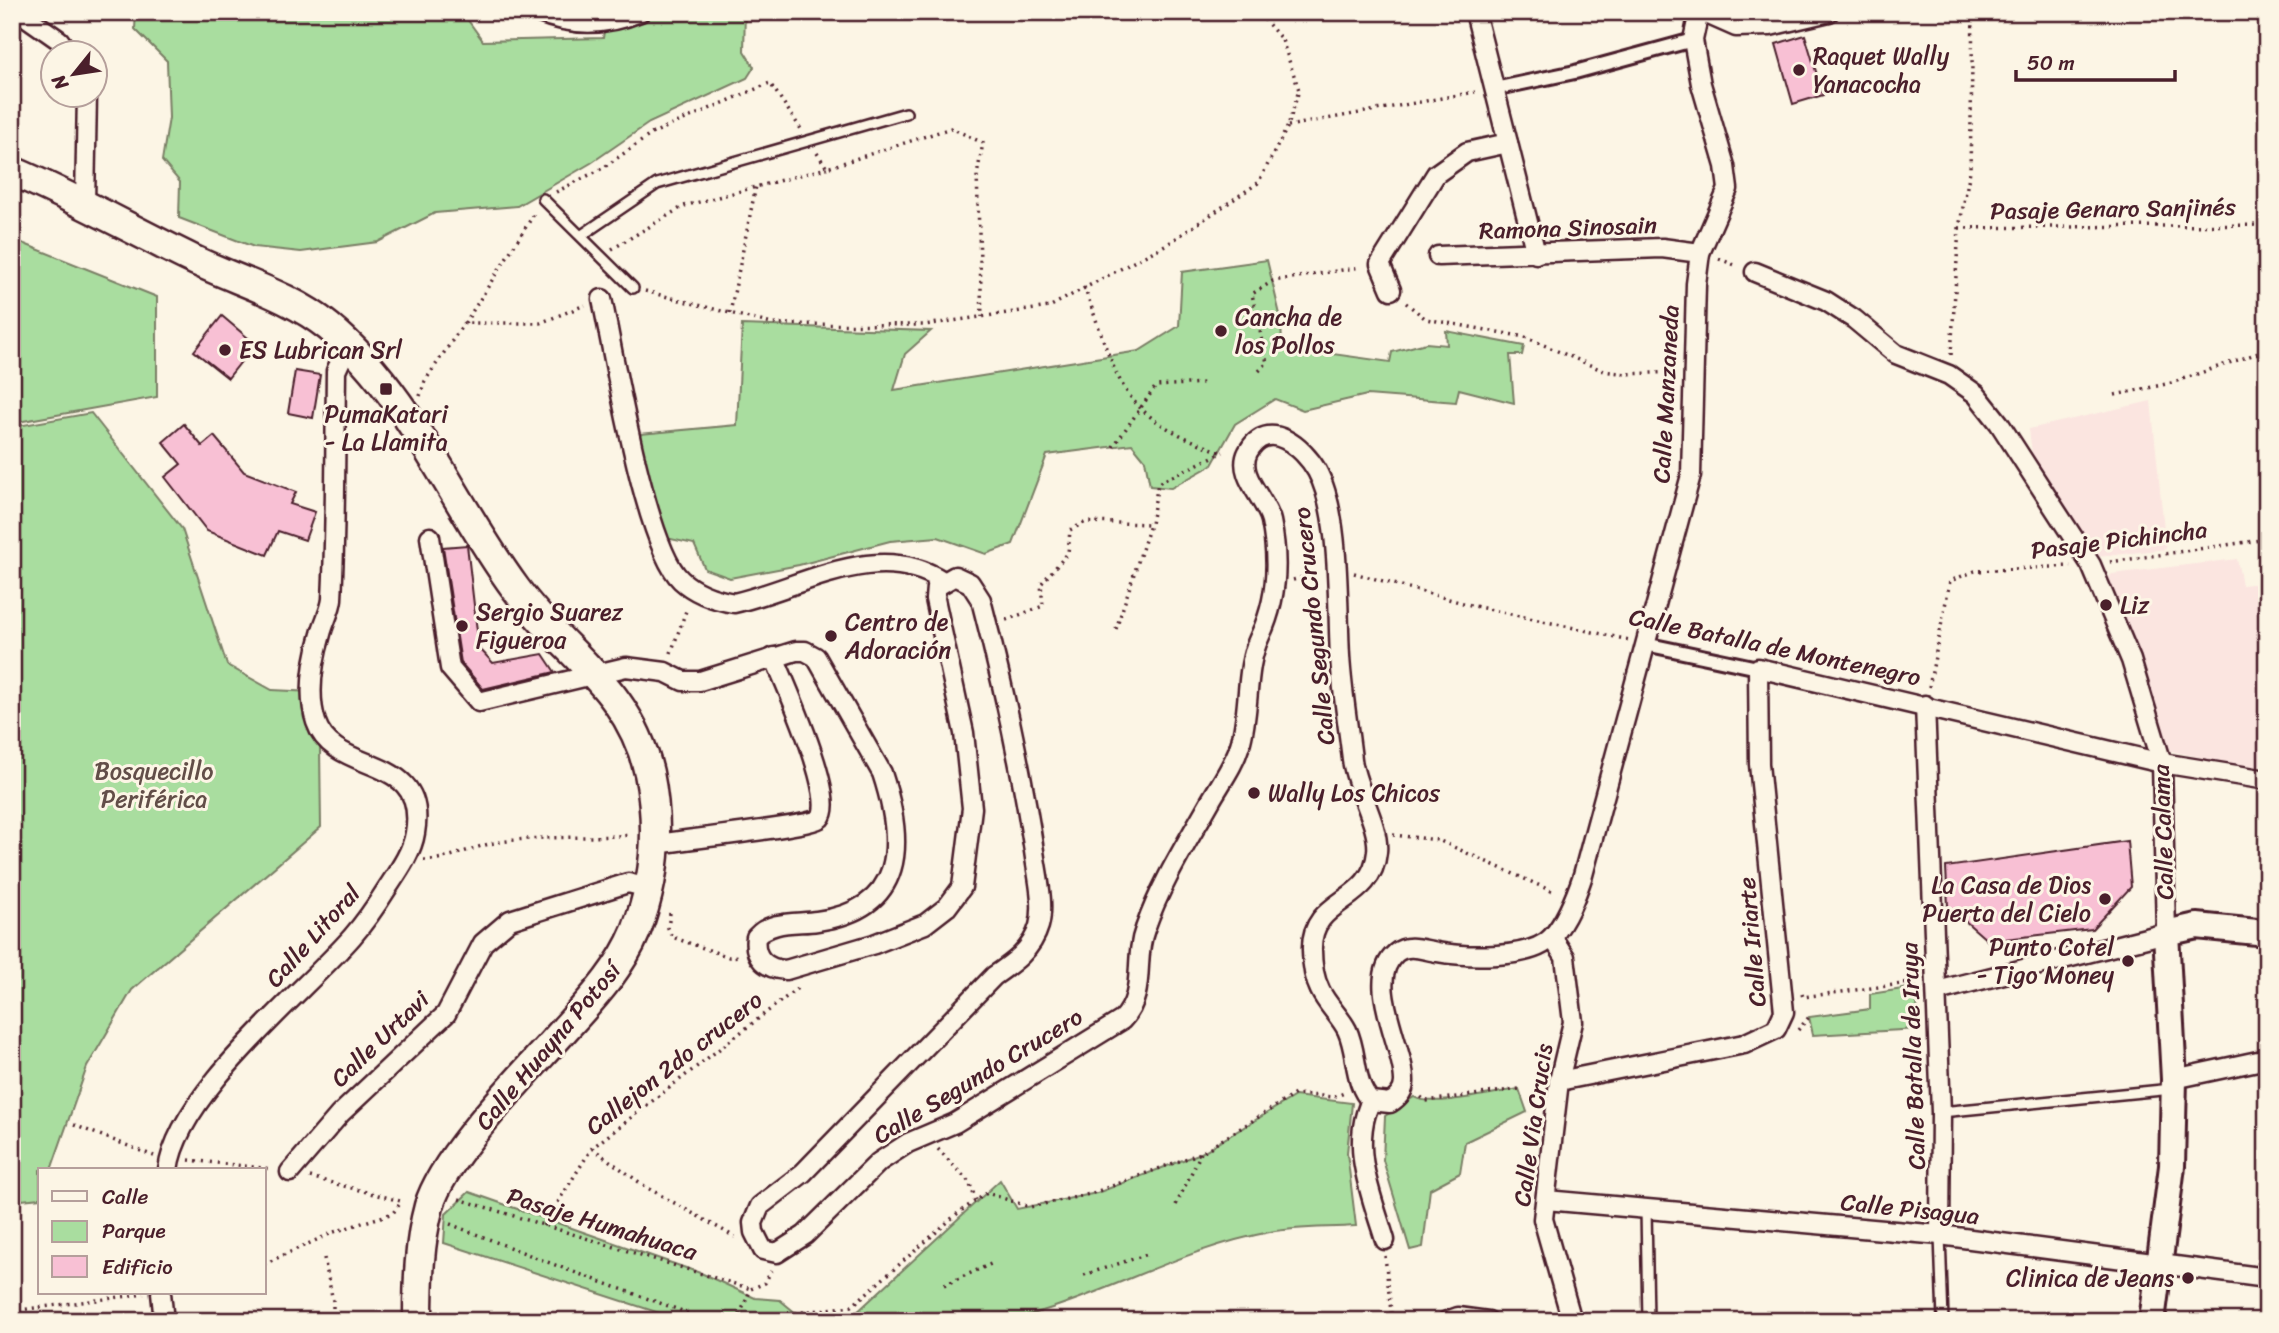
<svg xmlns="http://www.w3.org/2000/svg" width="2279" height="1333" viewBox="0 0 2279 1333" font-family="Sriracha,sans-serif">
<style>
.built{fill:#fbe5e0}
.green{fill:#a9dd9f;stroke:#7a7e65;stroke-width:2}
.building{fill:#f8c0d4;stroke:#4a1f2b;stroke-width:2}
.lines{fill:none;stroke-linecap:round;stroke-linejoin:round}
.service-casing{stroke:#4a1f2b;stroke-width:14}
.pedestrian-casing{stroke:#4a1f2b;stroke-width:18}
.minor-casing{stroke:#4a1f2b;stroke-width:23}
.secondary-casing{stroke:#4a1f2b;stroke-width:30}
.trunk-casing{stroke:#4a1f2b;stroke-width:33}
.path{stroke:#4a1f2b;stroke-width:3.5;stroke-dasharray:2 5;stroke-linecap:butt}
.service{stroke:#fcf5e5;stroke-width:9}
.pedestrian{stroke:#fcf5e5;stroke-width:12}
.minor{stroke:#fcf5e5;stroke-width:18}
.secondary{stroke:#fcf5e5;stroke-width:24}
.trunk{stroke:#fcf5e5;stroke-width:28}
.poi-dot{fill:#4a1f2b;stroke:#fcf5e5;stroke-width:2.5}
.labels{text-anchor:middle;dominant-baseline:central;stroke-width:6;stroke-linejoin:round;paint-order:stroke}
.poi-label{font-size:24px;fill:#4a1f2b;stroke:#fcf5e5;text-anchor:start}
.street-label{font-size:24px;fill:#4a1f2b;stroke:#fcf5e5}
.park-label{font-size:24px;fill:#624e48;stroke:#fcf5e5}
</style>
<rect width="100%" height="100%" fill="#fcf5e5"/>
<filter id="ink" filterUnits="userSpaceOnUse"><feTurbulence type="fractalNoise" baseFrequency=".0143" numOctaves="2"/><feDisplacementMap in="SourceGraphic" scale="14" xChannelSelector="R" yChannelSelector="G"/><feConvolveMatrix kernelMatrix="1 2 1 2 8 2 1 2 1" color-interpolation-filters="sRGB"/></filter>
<g filter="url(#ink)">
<g class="built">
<path d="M2151,401l15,148 -68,8 -65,-95 -4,-33z"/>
<path d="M2237,559l5,26 18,-2 7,62v100l-8,25 -93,-20 -24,-82 -35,-89 5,-5z"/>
</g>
<g class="green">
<path d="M136,12h326l21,29 120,-3 3,-21 11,-5h128l-1,39 10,16 -7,11 -98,45 -58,40 -74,43 -82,7 -57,29 -77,10 -47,-5 -75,-29 1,-36 -18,-21 7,-43 -2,-57 -32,-32z"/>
<path d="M12,239l145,58v100l-145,26z"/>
<path d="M1267,260l14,59 1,28 108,15 2,-10 34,-9 21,2 -1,-14 78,15 -2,9h-12l4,48 -55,-14 -3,13 -89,-7 -64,15 -28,-11 -40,25 -23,41 -41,23 -21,-2 -5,-26 -13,-16 -85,11 -34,89 -27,10 -48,-17 -48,4 -91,24 -69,13 -25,-9 -11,-25 -28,-6 -17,-51 -9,-53 97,-9 5,-100 189,6 -26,23 -11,36 245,-39 40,-25 3,-54z"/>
<path d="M91,413l91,116 45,136 45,25 41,2 7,54 1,81 -189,163 -45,77 -36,103h-11v28l-28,3v-774z"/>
<path d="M1916,987l3,42 -106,6 -4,-18 61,-8v-15z"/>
<path d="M1519,1089l8,23 -62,30 -5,31 -30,16 -7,58 -13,3 -27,-90 2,-44 29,-19c17,11 83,-5 105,-8z"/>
<path d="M1295,1096l57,7 -5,50 9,73c-28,2 -58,1 -86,6 -91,17 -173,68 -264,89h-322l-240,-78 2,-29 23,-22 234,82 52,24 25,2 23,19 51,-4 146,-135 17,29 80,-16 104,-40z"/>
</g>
<g class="building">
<path d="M1805,35l18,60 -30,9 -17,-60z"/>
<path d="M222,316l33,28 -27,34 -34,-27z"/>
<path d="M295,371l25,4 -7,43 -25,-5z"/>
<path d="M184,424l18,22 12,-10 30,36 52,20 -6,12 25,8 -10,28 -27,-9 -11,24 -60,-24 -42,-54 16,-13 -18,-22z"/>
<path d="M467,545l12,103 14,15 50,-9 12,18 -72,17 -22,-26 -18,-116z"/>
<path d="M2127,841l4,46 -39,42 -104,12 -40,-35 -2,-39z"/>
</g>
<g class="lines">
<defs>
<g id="service">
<path d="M543,199l90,89"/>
<path d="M582,235l75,-51 249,-71"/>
<path d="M1941,1112l231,-23"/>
<path d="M1646,1208l2,113"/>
<path d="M1940,1235l3,86"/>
</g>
<g id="pedestrian">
<path d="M1494,89l81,-17 118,-32"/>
<path d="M1645,644l113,24"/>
</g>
<g id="minor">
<path d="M19,12l40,28 9,12"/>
<path d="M537,12c34,14 69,14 103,0"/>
<path d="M1475,12l61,242"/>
<path d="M1702,12l34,15 34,-1 59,-14"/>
<path d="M85,203l2,-109"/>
<path d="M1438,256l224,-8 38,5"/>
<path d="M1755,272l71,29 28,18 42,35 53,21 27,19 23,29 92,142 40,95 31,103 4,170 -229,58"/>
<path d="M1391,290l-11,-26 56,-90 31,-22 41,-9"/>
<path d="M602,299c12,56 43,248 79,281 14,13 35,20 53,23 67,-15 143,-65 209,-22"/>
<path d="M430,537l20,131 29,34 147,-35 39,5 18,9h17l96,-30h9l11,6 66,116c23,70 24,136 -65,148 -21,3 -46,-1 -61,16 -3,21 10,32 30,33l88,-26 51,-20 22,-17 15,-20 10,-79 -8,-75 -29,-134 1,-12 19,-11 15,7 11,17c22,84 40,166 53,251 3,23 11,53 5,75 -7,24 -26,37 -45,50l-191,197 -43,33 -7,17 1,9 9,18 14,3 28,-18 74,-73 29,-19 47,-20 167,-103c25,-26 11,-60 23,-91 16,-46 43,-88 66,-129 11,-19 23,-35 29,-55 11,-36 4,-76 20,-109 17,-36 19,-76 11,-115 -5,-22 -35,-46 -23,-69 20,-36 56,-4 69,19 24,44 20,134 23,185 2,34 8,69 12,103 3,29 28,66 25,93 -5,53 -67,45 -65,98 0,14 2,28 8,40 7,15 20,26 27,40 11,23 6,53 24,71l19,2c8,-5 14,-12 14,-21 1,-34 -41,-101 -8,-129 12,-10 27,-3 41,-1 28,5 94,8 115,-15 15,-17 24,-41 31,-62l108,-400 5,-191 4,-31 28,-64 -3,-23 -24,-82 -8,-44 6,-28"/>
<path d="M1925,705l16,407 -1,123"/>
<path d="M657,844c22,-4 156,-18 163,-26 18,-18 -36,-137 -46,-161"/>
<path d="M1552,937l13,20 8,65 -14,59 -16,138 29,102"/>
<path d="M2174,1079l93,-20"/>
<path d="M1559,1081l185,-37 32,-15 8,-17 -25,-248 -1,-96 404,95 105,17"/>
<path d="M1371,1101c-22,44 1,96 14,139"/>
<path d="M168,1170c9,-76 134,-176 184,-233 13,-15 24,-31 34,-47 11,-17 26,-37 29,-57 14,-82 -81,-56 -99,-111 -9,-28 -3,-61 5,-88 3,-12 10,-24 11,-35 4,-76 3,-152 4,-228l6,-13 12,-10"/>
<path d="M290,1172l50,-58 106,-100 37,-71 27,-23 118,-37 21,5"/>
<path d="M1546,1200l394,35 327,43"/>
<path d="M161,1293l3,28"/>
<path d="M1447,1321l11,-4 30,4"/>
</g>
<path id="secondary" d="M2152,1321l20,-155 2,-87 -8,-146 31,-7 70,7"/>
<path id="trunk" d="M12,171c62,26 120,59 180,88 45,22 98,36 137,68 81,66 125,179 187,262 48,66 113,97 133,184 11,54 7,107 -13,158 -16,39 -45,69 -72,99 -37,42 -121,126 -135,176 -10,36 -11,77 -11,115"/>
</defs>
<use href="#service" class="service-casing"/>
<use href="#pedestrian" class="pedestrian-casing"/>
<use href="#minor" class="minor-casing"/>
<use href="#secondary" class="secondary-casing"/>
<use href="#trunk" class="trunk-casing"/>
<g class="path">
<path d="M1288,126l187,-34"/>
<path d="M817,153l10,15 124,-40 32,15 -6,32 5,142"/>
<path d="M556,192l47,-24 50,-35 117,-50 31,46"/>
<path d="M1959,228l308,-3"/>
<path d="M612,249l72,-43 143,-38"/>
<path d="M1719,259l19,7"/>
<path d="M1084,287c38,99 31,127 140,166"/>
<path d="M645,291l127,33 153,1 124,-18 120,-64 89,-60 30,-57 11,-36 -17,-50 -24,-28"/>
<path d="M1406,303l20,16 99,18 79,34 22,3 51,-2"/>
<path d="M730,313l26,-127"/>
<path d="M465,323l71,-112"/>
<path d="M1951,355l8,-127 11,-57 3,-159"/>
<path d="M1259,371l8,-8 -15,-69 21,-13 88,-14"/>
<path d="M2115,395l56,-12 96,-33"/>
<path d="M420,396l5,-15 39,-58h76l45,-18"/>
<path d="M1113,447l43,-61 48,-3"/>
<path d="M2110,562l157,-23"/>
<path d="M1354,573l120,33 155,34"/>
<path d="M1293,580l27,-7"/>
<path d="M1006,620l37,-14 -2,-22 27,-31 2,-23 16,-8 65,2 7,-41 65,-31"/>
<path d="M1116,629l34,-104"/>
<path d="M671,653l16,-45"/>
<path d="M1929,687l21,-106 25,-10 96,-5"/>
<path d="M1393,835l45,5 118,53"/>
<path d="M424,860c22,1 48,-13 70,-17 45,-8 91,-4 137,-8"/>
<path d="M670,913l-2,15 4,9 57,20 12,-1"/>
<path d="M1802,994l1,3 114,-15"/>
<path d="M1798,1030l11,-13"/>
<path d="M1421,1097l5,4 93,-12"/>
<path d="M74,1125l80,31"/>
<path d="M592,1148l54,39 89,50"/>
<path d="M938,1149l31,33 7,18"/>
<path d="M189,1160l83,9"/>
<path d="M310,1177l94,25"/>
<path d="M459,1199l292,90"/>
<path d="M1176,1205l25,-52"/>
<path d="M450,1224l118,46 142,51"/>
<path d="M543,1226l49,-78 207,-161"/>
<path d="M1385,1256l7,65"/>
<path d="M324,1258l9,43v20"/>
<path d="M264,1264l70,-32 59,-19 9,-12"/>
<path d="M1084,1275l64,-21"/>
<path d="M944,1285l47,-21"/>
<path d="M12,1311l132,-17"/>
<path d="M795,1313l57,-7 106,-93 29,-20 43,14 60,-13 111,-41 94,-59 39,3 10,-4"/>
<path d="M737,1321l14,-32 14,-6 6,-12"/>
</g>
<use href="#service" class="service"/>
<use href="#pedestrian" class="pedestrian"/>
<use href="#minor" class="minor"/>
<use href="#secondary" class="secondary"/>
<use href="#trunk" class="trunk"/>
</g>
</g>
<g class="poi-dot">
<circle cx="1799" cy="70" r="7"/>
<circle cx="1221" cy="331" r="7"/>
<circle cx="225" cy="350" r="7"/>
<rect x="379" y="382" width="14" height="14" rx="3.5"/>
<circle cx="2106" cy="605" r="7"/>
<circle cx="462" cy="626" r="7"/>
<circle cx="831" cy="636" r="7"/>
<circle cx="1254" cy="793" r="7"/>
<circle cx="2105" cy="899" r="7"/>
<circle cx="2128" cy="961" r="7"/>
<circle cx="2188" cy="1278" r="7"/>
</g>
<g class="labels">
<g class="poi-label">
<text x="1813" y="56">Raquet Wally<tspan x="1813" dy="28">Yanacocha</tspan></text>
<text x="1235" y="317">Cancha de<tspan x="1235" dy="28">los Pollos</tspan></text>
<text x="239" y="350">ES Lubrican Srl</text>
<text x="386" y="414" text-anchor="middle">PumaKatari<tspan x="386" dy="28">- La Llamita</tspan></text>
<text x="2120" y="605">Liz</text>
<text x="476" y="612">Sergio Suarez<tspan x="476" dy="28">Figueroa</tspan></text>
<text x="845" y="622">Centro de<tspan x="845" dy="28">Adoración</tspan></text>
<text x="1268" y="793">Wally Los Chicos</text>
<text x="2091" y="885" text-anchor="end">La Casa de Dios<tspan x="2091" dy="28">Puerta del Cielo</tspan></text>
<text x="2114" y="947" text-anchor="end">Punto Cotel<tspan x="2114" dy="28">- Tigo Money</tspan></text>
<text x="2174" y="1278" text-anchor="end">Clinica de Jeans</text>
</g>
<g class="street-label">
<text transform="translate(2113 209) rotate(-1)">Pasaje Genaro Sanjinés</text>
<text transform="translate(1568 228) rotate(-2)">Ramona Sinosain</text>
<text transform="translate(1666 394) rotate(-87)">Calle Manzaneda</text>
<text transform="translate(2119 540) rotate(-7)">Pasaje Pichincha</text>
<text transform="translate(1314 626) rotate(-96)">Calle Segundo Crucero</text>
<text transform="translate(1775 647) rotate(12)">Calle Batalla de Montenegro</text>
<text transform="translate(2163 832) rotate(-92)">Calle Calama</text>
<text transform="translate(313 936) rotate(-48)">Calle Litoral</text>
<text transform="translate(1752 942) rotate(-95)">Calle Iriarte</text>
<text transform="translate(380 1039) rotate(-44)">Calle Urtavi</text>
<text transform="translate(548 1046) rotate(-50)">Calle Huayna Potosí</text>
<text transform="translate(1913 1056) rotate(-92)">Calle Batalla de Iruya</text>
<text transform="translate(674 1063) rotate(-38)">Callejon 2do crucero</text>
<text transform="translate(978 1076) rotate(-31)">Calle Segundo Crucero</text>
<text transform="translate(1533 1125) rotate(-82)">Calle Via Crucis</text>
<text transform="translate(1910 1209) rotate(6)">Calle Pisagua</text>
<text transform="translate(602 1224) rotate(17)">Pasaje Humahuaca</text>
</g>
<g class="park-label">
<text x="154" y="771">Bosquecillo<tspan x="154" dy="28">Periférica</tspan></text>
</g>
</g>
<rect width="2279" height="1333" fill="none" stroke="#fcf5e5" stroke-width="42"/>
<rect x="21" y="21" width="2237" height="1291" fill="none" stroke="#4a1f2b" stroke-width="2.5" filter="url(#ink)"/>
<rect x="38" y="1168" width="228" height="126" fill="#fcf5e5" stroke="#b59f9b" stroke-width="2"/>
<rect x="52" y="1191" width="35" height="10" fill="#fcf5e5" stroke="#b59f9b" stroke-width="2"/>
<text x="102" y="1204" font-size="21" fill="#4a1f2b">Calle</text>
<rect x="52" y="1221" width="35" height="21" fill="#a9dd9f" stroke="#b59f9b" stroke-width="2"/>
<text x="102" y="1238" font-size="21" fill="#4a1f2b">Parque</text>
<rect x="52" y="1256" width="35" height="21" fill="#f8c0d4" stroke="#b59f9b" stroke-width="2"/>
<text x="102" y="1274" font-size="21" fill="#4a1f2b">Edificio</text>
<g transform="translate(74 74) rotate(240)"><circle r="33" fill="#fcf5e5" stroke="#b59f9b" stroke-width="2"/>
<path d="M0-5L12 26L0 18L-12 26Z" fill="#4a1f2b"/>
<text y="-10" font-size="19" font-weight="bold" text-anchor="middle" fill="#4a1f2b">N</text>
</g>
<path d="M2016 70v10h159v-10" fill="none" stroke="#4a1f2b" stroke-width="3.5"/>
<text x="2027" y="70" font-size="21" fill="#4a1f2b" stroke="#fcf5e5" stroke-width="5" paint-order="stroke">50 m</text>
</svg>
